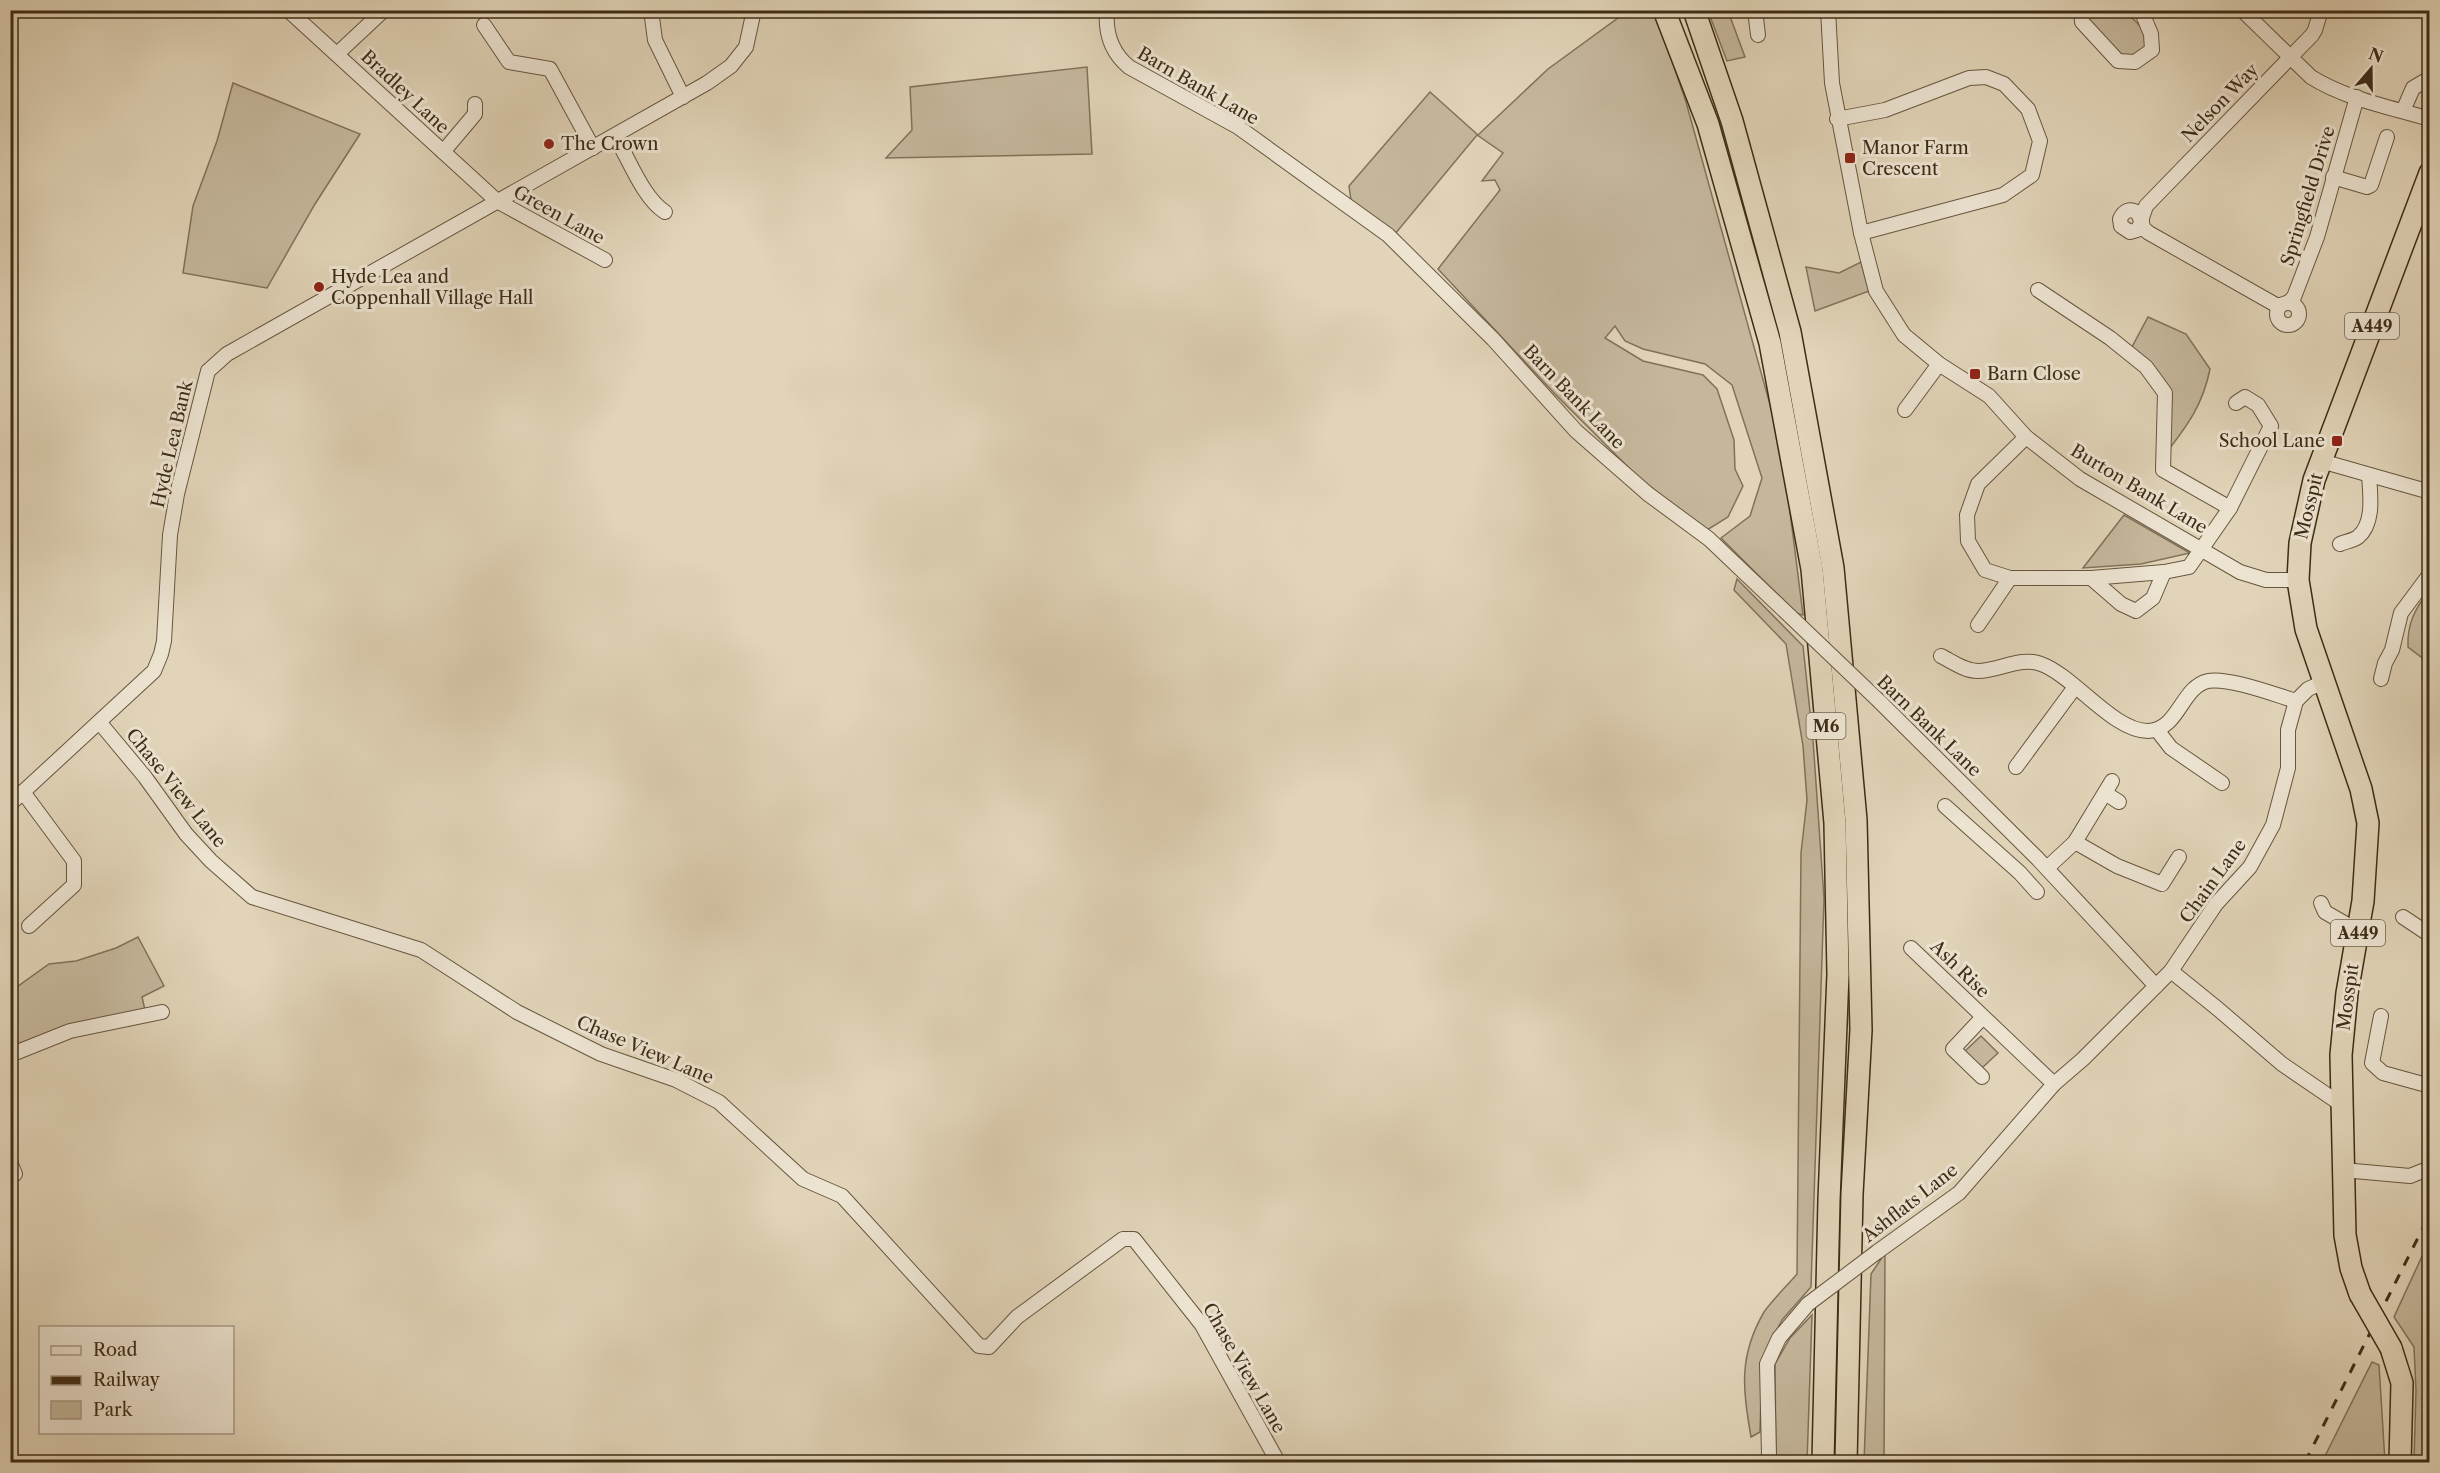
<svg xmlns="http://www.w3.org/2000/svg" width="2440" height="1473" viewBox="0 0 2440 1473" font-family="'Libre Caslon Text',serif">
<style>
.green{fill:#c5b79c;stroke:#827259;stroke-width:1.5}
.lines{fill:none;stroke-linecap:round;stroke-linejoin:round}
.minor-casing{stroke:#67563e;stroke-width:16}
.highway-casing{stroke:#3e2c16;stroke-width:24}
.minor{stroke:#ece3d1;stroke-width:14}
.highway{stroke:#e1d4b8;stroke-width:21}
.rail{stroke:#3e2c16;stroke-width:3;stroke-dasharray:10 10;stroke-linecap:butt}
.minor-bridge-casing{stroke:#67563e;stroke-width:16;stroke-linecap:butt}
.highway-bridge-casing{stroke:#3e2c16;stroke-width:24;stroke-linecap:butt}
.minor-bridge{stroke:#ece3d1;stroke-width:14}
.highway-bridge{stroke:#e1d4b8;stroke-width:21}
.poi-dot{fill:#8f2418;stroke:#ece3d1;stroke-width:2}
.labels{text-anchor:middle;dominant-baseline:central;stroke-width:6;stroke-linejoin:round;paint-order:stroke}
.shield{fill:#ece3d1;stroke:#72634e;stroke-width:1.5}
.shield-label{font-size:16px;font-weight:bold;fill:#3e2c16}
.street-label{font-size:18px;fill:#3e2c16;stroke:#ece3d1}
.poi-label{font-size:18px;fill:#3e2c16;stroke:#ece3d1;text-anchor:start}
</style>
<rect width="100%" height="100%" fill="#e1d4b8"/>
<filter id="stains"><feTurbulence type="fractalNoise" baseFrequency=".00333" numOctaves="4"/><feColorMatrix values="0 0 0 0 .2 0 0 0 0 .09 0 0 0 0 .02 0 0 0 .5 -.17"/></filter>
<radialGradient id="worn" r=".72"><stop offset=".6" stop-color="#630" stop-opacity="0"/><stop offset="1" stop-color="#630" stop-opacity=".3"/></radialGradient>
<g class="green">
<path d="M1626,11h29l31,91 96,346 21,167 -7,-2 -75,-75 29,-22 12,-38 -30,-93 -27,-21 -62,-15 -18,-8 -10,-15 -10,12 38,23 60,14 14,14 17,51 1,29 8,17 -15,31 -21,13 -68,-52 -86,-86 -115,-123 62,-79 -5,-10 -13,1 21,-28 -26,-18 -82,99 -44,-34 -2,-14 81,-94 48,43 70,-66 78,-57z"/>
<path d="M1708,11h20l17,46 -18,4z"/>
<path d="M2084,11h40c12,10 24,20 25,37l-13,8 -15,2 -39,-36z"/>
<path d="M1087,67l5,87 -206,4 26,-28 -2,-43z"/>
<path d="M233,83l127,51 -45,70 -48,84 -84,-15 10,-67 24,-65z"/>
<path d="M1861,262l8,29 -54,20 -9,-44 33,6z"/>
<path d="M2148,317l38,17 24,35c-7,35 -22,56 -44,84l-4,-74 -30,-32z"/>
<path d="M2124,515l66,38 -49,11 -58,4z"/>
<path d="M1737,579l66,67 10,94 11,158 -13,389 -29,33 -20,39 -2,73 -9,5c-8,-48 -13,-80 13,-125 9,-13 23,-26 33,-38l4,-421 6,-53 -4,-54 -17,-102 -52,-54z"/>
<path d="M2428,592l1,59 -4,9 -17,-13c-1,-23 7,-38 20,-55z"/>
<path d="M138,937l26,49 -22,11 3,13 -70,14 -57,20 -7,-18 -1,-34 39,-28 27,-3 40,-13z"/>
<path d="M1981,1036l17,17 -16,15 -17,-17z"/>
<path d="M2429,1241v221h-15l2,-72 -2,-43 -20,-30z"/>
<path d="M1885,1253l-1,209h-20l7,-188z"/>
<path d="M1812,1315l-5,147h-31l-1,-98 15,-26z"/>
<path d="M2372,1362l7,3 6,97h-63z"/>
</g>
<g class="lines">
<defs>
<g id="minor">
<path d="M288,10l209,191 108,59"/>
<path d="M651,10l4,30 28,57"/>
<path d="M1107,10c-2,23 5,43 22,57l109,60 150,108 105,104 83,92 72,63 61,45 82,78"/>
<path d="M1755,10l3,25"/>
<path d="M1828,10l4,73 29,150 15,58 28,44 35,29 50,32 37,41 54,42 160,93 26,8h32"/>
<path d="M2081,10l1,12 36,39 17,1 17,-12 -1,-16 -10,-24"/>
<path d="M2242,10l69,67c35,22 79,30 119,42"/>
<path d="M484,25l25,37 41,7 43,79"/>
<path d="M337,54l47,-44"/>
<path d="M2403,111l10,-23 17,-10"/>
<path d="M1837,119l48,-9 84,-32 17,-1 18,7 24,25 12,32 -8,34 -29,20 -142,38"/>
<path d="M615,136c14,23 28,62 50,76"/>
<path d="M443,152l32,-38v-10"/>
<path d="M2333,177l34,10 4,-2 16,-48"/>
<path d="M2142,218l4,-12 166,-171 3,-5 6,-20"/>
<path d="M2142,222l-5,8 -7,2 -9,-6 -1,-7c4,-9 10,-11 18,-6l6,16 5,4 127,72h5"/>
<path d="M2038,290l72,48 36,29 19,26 -2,77 67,38"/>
<circle cx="2288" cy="314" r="11"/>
<path d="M2288,303l6,-6 23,-60 40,-140"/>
<path d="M1905,410l34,-46"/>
<path d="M2026,437l-48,47 -11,31 1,26 17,29 25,8h81l73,-6 25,-5 41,-59 41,-82 -13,-21 -13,-8 -9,6"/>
<path d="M2321,461l109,31"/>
<path d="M2340,544c5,-2 14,-4 18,-7 17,-14 12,-44 11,-62"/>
<path d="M2091,578l30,26 15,7 17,-13 11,-26"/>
<path d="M1978,625l32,-47"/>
<path d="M1941,656c12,6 24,15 37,15 21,0 43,-15 63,-7 33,12 72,67 107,67 31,-1 33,-44 60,-50 20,-4 68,14 88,20"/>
<path d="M2381,679l4,-16 7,-13 9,-37 29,-39"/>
<path d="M1880,702l157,156 119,128"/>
<path d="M100,723l45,54 41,57 25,27 41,36 169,53 96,62 84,42 75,26 43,22 84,77 39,17 137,150 10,1 28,-30 106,-78h11l68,86 76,137"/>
<path d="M2157,730l14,18 51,35"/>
<path d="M2016,767l59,-80"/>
<path d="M23,792l51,69v24l-45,41"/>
<path d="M2105,793l14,9"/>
<path d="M10,804l144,-133 7,-17 3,-13 6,-106 7,-41 31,-123 19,-17 480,-271 24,-17 15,-19 8,-37"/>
<path d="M1945,806l75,67 17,19"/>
<path d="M2075,842l42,24 45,18 17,-27"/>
<path d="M2047,868l28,-26 37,-61"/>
<path d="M2321,903l4,9 33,19"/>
<path d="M2403,917l27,18"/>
<path d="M1911,948l143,136"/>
<path d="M2171,971l47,38 64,55 60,41"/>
<path d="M2381,1016l-9,47 11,10 47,13"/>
<path d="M10,1055l60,-24 92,-19"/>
<path d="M1982,1077l-29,-28 30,-32"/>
<path d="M10,1162l5,12"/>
<path d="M2343,1170l67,6 20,-8"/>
<path d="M1877,1252l82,-59 95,-109 29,-25 88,-88 45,-67 34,-37 23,-42 15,-57v-38l8,-29 12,-12 16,-7"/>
<path d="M1766,1462l3,-6 -2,-92 12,-26 29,-34"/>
</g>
<g id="highway">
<path d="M1664,10l44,114 62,219 42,226 23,254 3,151 -9,226 -6,262"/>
<path d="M1694,10l38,111 58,211 43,236 23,252 5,210 -9,164 -6,268"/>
<path d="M2360,1294l-9,-26 -6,-33 -4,-180 6,-62 16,-92 5,-78 -7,-34 -55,-160 -8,-49 2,-37 14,-63 116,-307"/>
<path d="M2391,1348l11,35 -2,79"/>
</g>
</defs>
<use href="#minor" class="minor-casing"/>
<use href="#highway" class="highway-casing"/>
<use href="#minor" class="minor"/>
<use href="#highway" class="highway"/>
<path class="rail" d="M2305,1462l125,-248"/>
<defs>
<g id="minor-bridge">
<path d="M1791,617l89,85"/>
<path d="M1808,1304l69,-52"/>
</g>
<path id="highway-bridge" d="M2360,1294l31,54"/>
</defs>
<use href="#minor-bridge" class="minor-bridge-casing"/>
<use href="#highway-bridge" class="highway-bridge-casing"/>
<use href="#minor-bridge" class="minor-bridge"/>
<use href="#highway-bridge" class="highway-bridge"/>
</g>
<g class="poi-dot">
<circle cx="549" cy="144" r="6"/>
<rect x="1844" y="152" width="12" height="12" rx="3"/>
<circle cx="319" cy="287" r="6"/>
<rect x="1969" y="368" width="12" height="12" rx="3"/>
<rect x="2331" y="435" width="12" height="12" rx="3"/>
</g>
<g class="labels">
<g class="shield">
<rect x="2345" y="313" width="54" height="26" rx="4.5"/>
<rect x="1806.5" y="713" width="39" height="26" rx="4.5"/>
<rect x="2331" y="920" width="54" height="26" rx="4.5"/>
</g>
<g class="shield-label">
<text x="2372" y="326">A449</text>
<text x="1826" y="726">M6</text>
<text x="2358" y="933">A449</text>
</g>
<g class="street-label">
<text transform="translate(1198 86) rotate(30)">Barn Bank Lane</text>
<text transform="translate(405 92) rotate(43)">Bradley Lane</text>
<text transform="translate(2220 103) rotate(-46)">Nelson Way</text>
<text transform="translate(2308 196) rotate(-73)">Springfield Drive</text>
<text transform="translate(559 215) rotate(29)">Green Lane</text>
<text transform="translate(1574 397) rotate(46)">Barn Bank Lane</text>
<text transform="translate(172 444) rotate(-77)">Hyde Lea Bank</text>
<text transform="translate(2139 489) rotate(31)">Burton Bank Lane</text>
<text transform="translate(2309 506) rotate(-76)">Mosspit</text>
<text transform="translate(1929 726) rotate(44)">Barn Bank Lane</text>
<text transform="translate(176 788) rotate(51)">Chase View Lane</text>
<text transform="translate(2213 881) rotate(-54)">Chain Lane</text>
<text transform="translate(1960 969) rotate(44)">Ash Rise</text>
<text transform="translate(2348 997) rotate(-82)">Mosspit</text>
<text transform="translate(645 1050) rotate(23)">Chase View Lane</text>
<text transform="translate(1910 1203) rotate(-38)">Ashflats Lane</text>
<text transform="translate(1244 1368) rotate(60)">Chase View Lane</text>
</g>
<g class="poi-label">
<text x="561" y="144">The Crown</text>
<text x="1862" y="148">Manor Farm<tspan x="1862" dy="21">Crescent</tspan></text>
<text x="331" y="277">Hyde Lea and<tspan x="331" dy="21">Coppenhall Village Hall</tspan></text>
<text x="1987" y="374">Barn Close</text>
<text x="2325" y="441" text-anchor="end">School Lane</text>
</g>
</g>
<rect width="2440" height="1473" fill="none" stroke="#e1d4b8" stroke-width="36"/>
<rect x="12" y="12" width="2416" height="1449" fill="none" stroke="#3e2c16" stroke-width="3"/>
<rect x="18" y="18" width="2404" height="1437" fill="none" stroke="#3e2c16" stroke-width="1.5"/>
<rect x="39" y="1326" width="195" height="108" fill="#ece3d1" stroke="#a69a86" stroke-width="1.5"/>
<rect x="51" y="1346" width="30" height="9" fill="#ece3d1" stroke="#a69a86" stroke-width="1.5"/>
<text x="93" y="1356" font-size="18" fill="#3e2c16">Road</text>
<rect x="51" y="1376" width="30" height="9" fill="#3e2c16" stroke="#a69a86" stroke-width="1.5"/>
<text x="93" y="1386" font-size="18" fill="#3e2c16">Railway</text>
<rect x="51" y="1401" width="30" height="18" fill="#c5b79c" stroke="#a69a86" stroke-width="1.5"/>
<text x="93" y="1416" font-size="18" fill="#3e2c16">Park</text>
<g transform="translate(2371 69) rotate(20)" stroke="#ece3d1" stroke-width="4.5" paint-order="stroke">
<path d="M0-4.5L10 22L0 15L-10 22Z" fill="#3e2c16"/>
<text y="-9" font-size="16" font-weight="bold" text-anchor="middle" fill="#3e2c16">N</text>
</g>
<rect width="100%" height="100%" filter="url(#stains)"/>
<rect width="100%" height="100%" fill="url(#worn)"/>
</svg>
